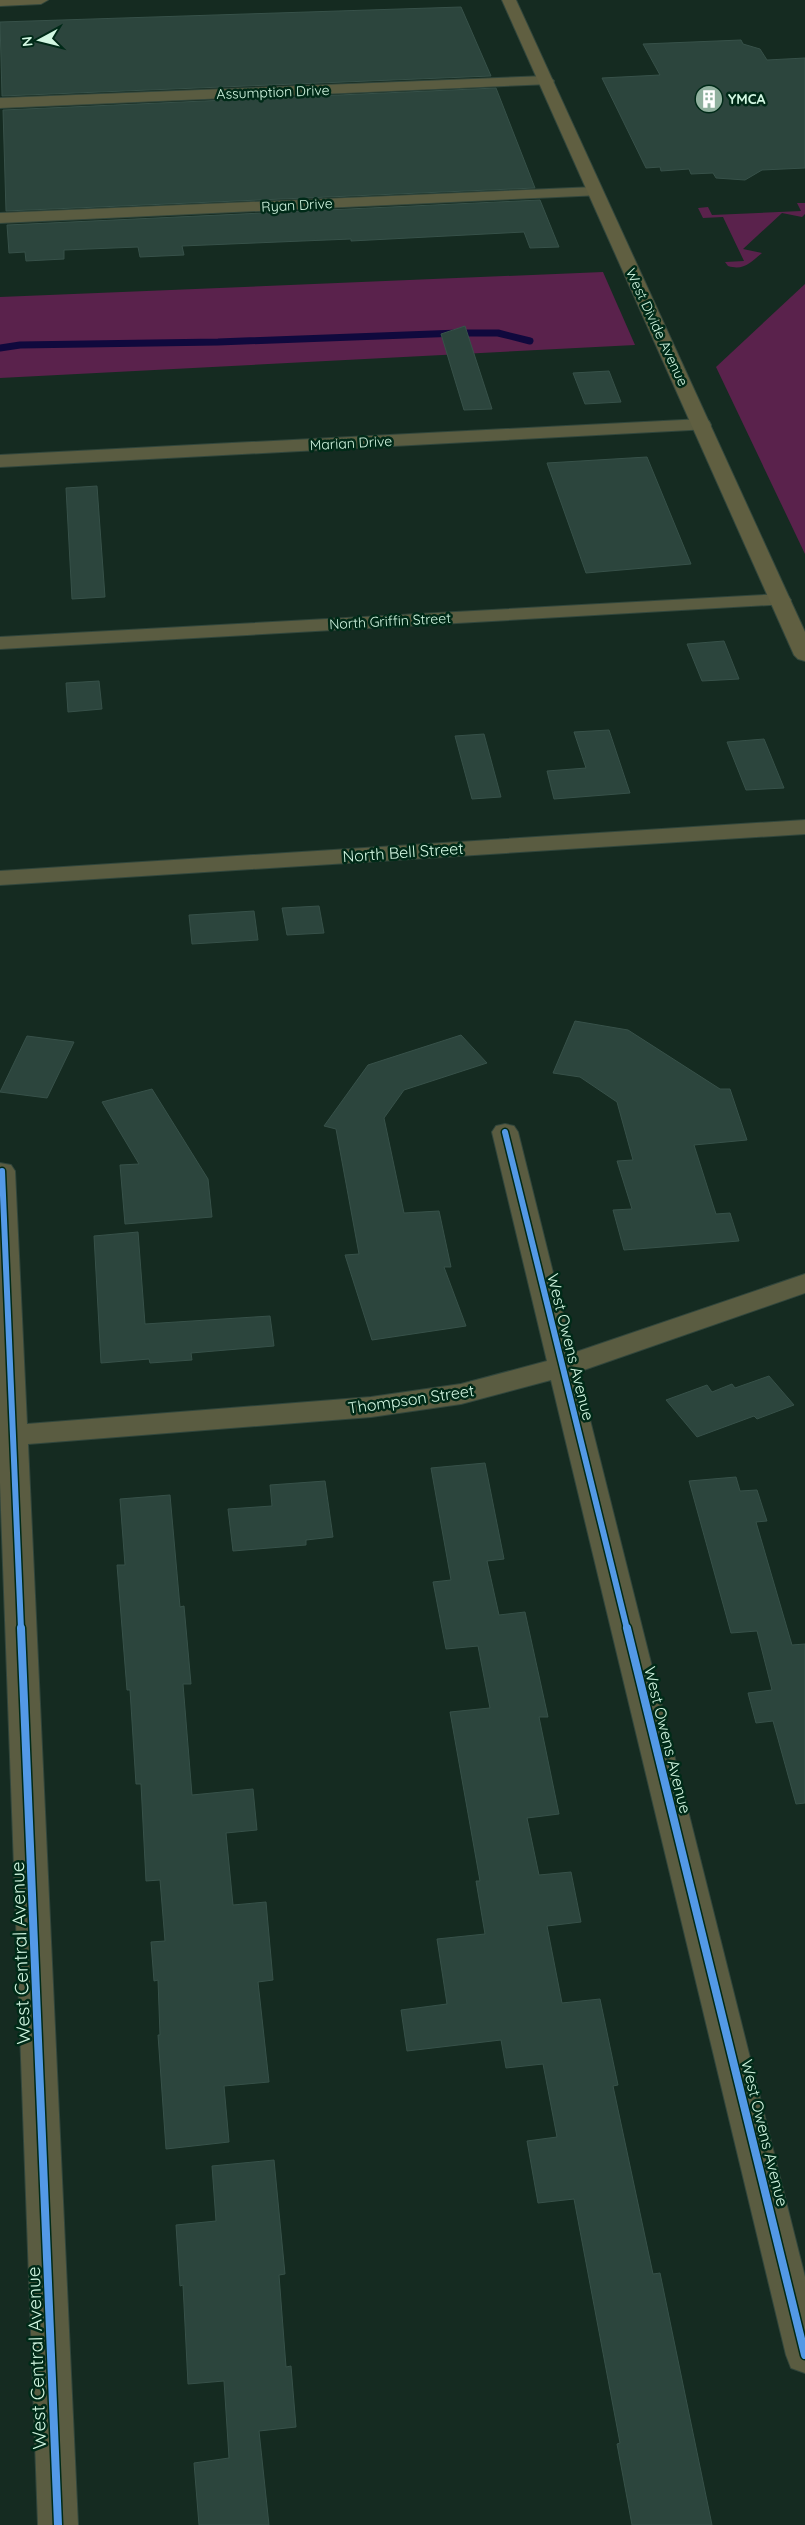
<svg xmlns="http://www.w3.org/2000/svg" width="805" height="2525" viewBox="0 0 805 2525" font-family="Quicksand,sans-serif">
<style>
.green{fill:#5a224c}
.lines{fill:none;stroke-linecap:round;stroke-linejoin:round}
.stream{stroke:#10093d;stroke-width:7}
.building{fill:#2c453d;stroke:#375149}
.street-casing{stroke:#31463c;stroke-width:2}
.secondary-casing{stroke:#31463c;stroke-width:2}
.street{fill:#5a5c41;fill-rule:evenodd}
.secondary{fill:#605f41;fill-rule:evenodd}
.cycleway-far1-casing{stroke:#002a18;stroke-width:9}
.cycleway-casing{stroke:#002a18;stroke-width:11}
.cycleway-far1{stroke:#5399e6;stroke-width:6}
.cycleway{stroke:#5399e6;stroke-width:8}
.labels{text-anchor:middle;dominant-baseline:central;stroke-width:5;stroke-linejoin:round;paint-order:stroke}
.far-street-label{font-size:14px;fill:#d2f7e2;stroke:#002a18}
.far-poi-label{font-size:14px;font-weight:bold;fill:#d2f7e2;stroke:#002a18;text-anchor:start}
.street-label{font-size:16px;fill:#d2f7e2;stroke:#002a18}
.near-street-label{font-size:19px;fill:#d2f7e2;stroke:#002a18}
</style>
<rect width="100%" height="100%" fill="#152b21"/>
<g class="green">
<path d="M797,203h8v11l-3,3 -20,-4 -39,36 19,4c-11,9 -18,18 -34,13l-3,-4 19,-1 -21,-44 -20,1 -5,-10 10,-1 4,8 89,-4z"/>
<path d="M603,272l32,73 -635,33v-81z"/>
<path d="M805,284v270l-89,-187z"/>
</g>
<g class="lines">
<path class="stream" d="M0,348l20,-3 198,-3 241,-9h39l32,8"/>
</g>
<g class="building">
<path d="M461,7l30,69 -489,20 -2,-74z"/>
<path d="M741,40l2,4 17,5 7,11 38,-2v110l-43,2 -17,10 -29,-2 -3,-5 -22,1 -2,-5 -28,2 -1,-4 -14,1 -44,-90 58,-3 -17,-31z"/>
<path d="M496,88l39,100 -529,23 -3,-101z"/>
<path d="M540,200l19,47 -29,1 -6,-16 -173,9v-2l-169,7 2,9 -44,2 -2,-10 -74,3v9l-38,2 -1,-9 -16,1 -2,-28z"/>
<path d="M465,326l27,83 -28,1 -23,-76z"/>
<path d="M609,371l12,31 -36,2 -12,-31z"/>
<path d="M647,457l44,107 -105,9 -39,-110z"/>
<path d="M97,486l8,111 -33,2 -6,-111z"/>
<path d="M724,641l15,38 -37,2 -15,-37z"/>
<path d="M99,681l3,28 -34,3 -2,-29z"/>
<path d="M609,730l21,63 -76,6 -7,-28 39,-3 -12,-36z"/>
<path d="M484,734l17,63 -29,2 -17,-63z"/>
<path d="M764,739l20,49 -38,2 -19,-48z"/>
<path d="M319,906l5,27 -37,2 -5,-27z"/>
<path d="M254,911l4,29 -66,4 -3,-29z"/>
<path d="M575,1021l53,9 92,59h10l17,51 -53,5 22,69 14,-1 9,28 -115,9 -11,-40 19,-1 -15,-48 16,-1 -16,-58 -37,-25 -27,-4z"/>
<path d="M461,1035l26,28 -83,27 -20,28 20,95 35,-2 12,56h-7l22,59 -94,14 -27,-85 14,-1 -23,-125 -12,-3 44,-61z"/>
<path d="M27,1036l47,6 -27,56 -47,-6z"/>
<path d="M152,1089l56,90 4,38 -87,7 -5,-59 19,-1 -37,-62z"/>
<path d="M138,1232l7,92 125,-8 4,30 -83,7 1,7 -42,3 -1,-4 -48,4 -7,-127z"/>
<path d="M769,1376l25,29 -37,14 -3,-3 -57,21 -31,-37 41,-15 5,7 20,-8 3,4z"/>
<path d="M485,1463l19,96 -17,2 12,54 26,-3 23,105h-9l20,97 -32,4 12,57 32,-3 10,50 -34,4 15,77 38,-4 18,86 -5,1 40,188 7,-1 52,252h-80l-15,-81 3,-1 -46,-244 -36,4 -11,-62 30,-4 -14,-73 -37,4 -5,-28 -94,11 -6,-41 46,-6 -10,-65 48,-5 -9,-53h4l-30,-169 40,-4 -12,-62 -32,3 -13,-67 18,-2 -20,-112z"/>
<path d="M736,1477l4,14 17,-1 10,31 -11,1 36,123 13,-1v159l-9,1 -23,-83 -17,2 -8,-30 24,-3 -15,-59 -26,2 -42,-152z"/>
<path d="M325,1481l8,56 -27,3v5l-73,6 -5,-42 44,-3 -2,-21z"/>
<path d="M170,1495l10,112 4,-1 7,78h-8l9,111 61,-6 4,41 -31,3 7,72 33,-3 7,78 -15,2 11,100 -45,4 5,56 -63,7 -8,-114h2l-2,-55 -4,1 -3,-39 14,-1 -5,-61 -14,1 -5,-97h-5l-6,-94h-3l-10,-125h8l-5,-66z"/>
<path d="M274,2160l11,114 -6,1 7,92 5,-1 5,61 -37,4 10,94h-70l-5,-62 35,-5 -5,-77 -36,3 -5,-99 -3,1 -4,-61 40,-4 -4,-55z"/>
</g>
<g class="lines">
<defs>
<g id="street">
<path d="M546,76l5,2 3,3 -3,3 -551,24v-10z"/>
<path d="M595,187l8,5 -2,3 -601,28v-10z"/>
<path d="M702,419l7,2 2,4 -2,4 -709,38v-12z"/>
<path d="M781,594l7,2 3,4 -3,4 -788,45v-12z"/>
<path d="M805,820v14l-805,51v-14z"/>
<path d="M505,1124l9,2 4,6 55,221 232,-79v19l-227,79 227,905v96l-14,-5 -5,-13 -235,-975 -90,24 -90,13 -343,27 50,1081h-40l-38,-1042v-320l11,2 4,6 12,253 344,-27 90,-13 86,-23 -55,-229 4,-6z"/>
</g>
<g id="secondary">
<path d="M0,0h48l-7,4 -41,2z"/>
<path d="M502,0h14l289,632v29l-7,-2 -4,-4z"/>
</g>
</defs>
<use href="#street" class="street-casing"/>
<use href="#secondary" class="secondary-casing"/>
<use href="#street" class="street"/>
<use href="#secondary" class="secondary"/>
<defs>
<g id="cycleway-far1">
<path d="M505,1132l122,497"/>
<path d="M2,1171l19,458"/>
</g>
<g id="cycleway">
<path d="M21,1628l37,897"/>
<path d="M627,1628l178,727"/>
</g>
</defs>
<use href="#cycleway-far1" class="cycleway-far1-casing"/>
<use href="#cycleway" class="cycleway-casing"/>
<use href="#cycleway-far1" class="cycleway-far1"/>
<use href="#cycleway" class="cycleway"/>
</g>
<defs>
<symbol id="building-disc" viewBox="-11 -11 22 22"><circle r="9.5" fill="#90b09e" stroke="#002a18"/><path d="M-4-6H4V6H1V3H-1V6H-4ZM-2.5-4.3h1.7v1.8h-1.7ZM.8-4.3h1.7v1.8H.8ZM-2.5-1h1.7V.8h-1.7ZM.8-1h1.7V.8H.8Z" fill="#fff"/></symbol>
</defs>
<g fill-rule="evenodd">
<use href="#building-disc" x="693" y="83" width="32" height="32"/>
</g>
<g class="labels">
<g class="far-street-label">
<text transform="translate(273 92) rotate(-2)">Assumption Drive</text>
<text transform="translate(297 205) rotate(-3)">Ryan Drive</text>
<text transform="translate(657 327) rotate(65)">West Divide Avenue</text>
<text transform="translate(351 443) rotate(-3)">Marian Drive</text>
<text transform="translate(390 621) rotate(-3)">North Griffin Street</text>
</g>
<g class="far-poi-label">
<text x="728" y="99">YMCA</text>
</g>
<g class="street-label">
<text transform="translate(403 852) rotate(-4)">North Bell Street</text>
<text transform="translate(571 1347) rotate(76)">West Owens Avenue</text>
<text transform="translate(411 1399) rotate(-8)">Thompson Street</text>
<text transform="translate(668 1740) rotate(76)">West Owens Avenue</text>
<text transform="translate(765 2133) rotate(76)">West Owens Avenue</text>
</g>
<g class="near-street-label">
<text transform="translate(20 1953) rotate(-92)">West Central Avenue</text>
<text transform="translate(36 2358) rotate(-92)">West Central Avenue</text>
</g>
</g>
<g transform="translate(40 40) rotate(263)" stroke="#002a18" stroke-width="4" paint-order="stroke">
<path d="M0-4L9 19L0 12L-9 19Z" fill="#d2f7e2"/>
<text y="-8" font-size="14" font-weight="bold" text-anchor="middle" fill="#d2f7e2">N</text>
</g>
</svg>
